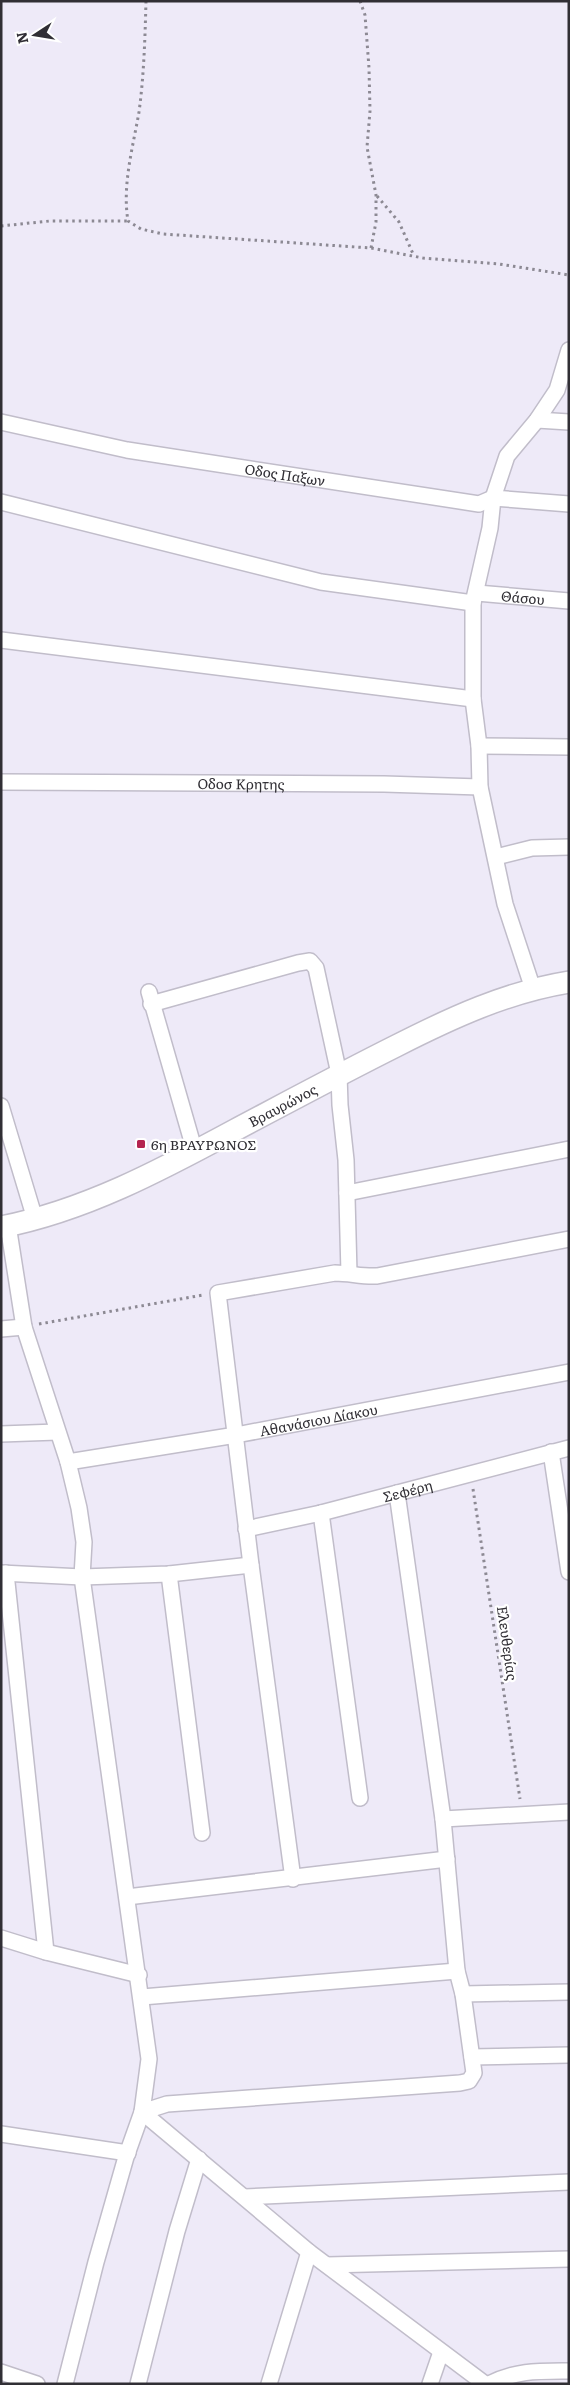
<svg xmlns="http://www.w3.org/2000/svg" width="570" height="2385" viewBox="0 0 570 2385" font-family="Literata,serif">
<style>
.lines{fill:none;stroke-linecap:round;stroke-linejoin:round}
.minor-casing{stroke:#c1bdca;stroke-width:18}
.secondary-casing{stroke:#c1bdca;stroke-width:24}
.path{stroke:#8c8993;stroke-width:3;stroke-dasharray:2.5 4;stroke-linecap:butt}
.minor{stroke:#fff;stroke-width:15}
.secondary{stroke:#fff;stroke-width:21}
.poi-dot{fill:#b42450;stroke:#fff;stroke-width:2}
.labels{text-anchor:middle;dominant-baseline:central;stroke-width:4.5;stroke-linejoin:round;paint-order:stroke}
.street-label{font-size:14px;fill:#312f35;stroke:#fff}
.poi-label{font-size:14px;fill:#312f35;stroke:#fff;text-anchor:start}
</style>
<rect width="100%" height="100%" fill="#eeeaf8"/>
<g class="lines">
<defs>
<g id="minor">
<path d="M537,420l32,2"/>
<path id="s1" d="M1,422l126,28 352,54 14,-6 76,6"/>
<path d="M1,502l320,80 152,21"/>
<path id="s2" d="M477,593l92,8"/>
<path d="M1,640l472,59"/>
<path d="M479,746l90,1"/>
<path id="s3" d="M1,782l383,2 96,3"/>
<path d="M496,857l36,-9 37,-1"/>
<path d="M533,989l-28,-85 -25,-117 -1,-41 -6,-47v-96l17,-75 3,-30 14,-42 30,-36 20,-30 12,-40"/>
<path d="M149,992l46,160"/>
<path d="M151,1004l147,-41 12,-2 6,7 23,106 1,31 6,55 3,113"/>
<path d="M1,1106l34,113"/>
<path d="M347,1193l222,-44"/>
<path d="M8,1225l16,102 44,135 11,46 5,34 -2,35 67,482 -7,53 -16,45 -30,105 -31,122"/>
<path d="M1,1329l23,-2"/>
<path d="M1,1434l56,-2"/>
<path d="M551,1452l18,120"/>
<path id="s4" d="M68,1462l168,-27 333,-63"/>
<path d="M321,1513l39,285"/>
<path id="s5" d="M246,1529l75,-16 248,-65"/>
<path d="M1,1573l81,4 87,-3 82,-9"/>
<path d="M6,1573l40,379"/>
<path d="M169,1574l33,259"/>
<path d="M443,1819l126,-7"/>
<path d="M293,1879l-42,-314 -33,-272 117,-20c15,0 27,4 42,3l192,-37"/>
<path d="M127,1897l320,-38"/>
<path d="M1,1938l45,14 93,23"/>
<path d="M463,1994l106,-2"/>
<path d="M142,1997l315,-26"/>
<path d="M472,2057l97,-2"/>
<path d="M142,2112l25,-8 293,-21 9,-2 5,-8 -11,-79 -6,-23 -14,-152 -46,-326"/>
<path d="M142,2112l167,140 176,132"/>
<path d="M1,2134l127,19"/>
<path d="M245,2197l324,-15"/>
<path d="M327,2265l242,-6"/>
<path d="M1,2372l36,12"/>
<path d="M138,2384l39,-153 22,-72"/>
<path d="M269,2384l40,-132"/>
<path d="M430,2384l11,-32"/>
<path d="M489,2384c28,-14 49,-13 80,-13"/>
</g>
<g id="secondary">
<path id="s6" d="M1,1227c83,-16 160,-57 234,-97 53,-28 107,-57 161,-84 55,-28 111,-54 173,-64"/>
</g>
</defs>
<use href="#minor" class="minor-casing"/>
<use href="#secondary" class="secondary-casing"/>
<g class="path">
<path d="M146,1c-1,37 -2,74 -7,111 -6,35 -17,73 -11,109l13,8 22,5 208,14 52,10 76,6 70,11"/>
<path d="M360,1l5,14 4,53 1,43 -3,36 9,48v27l-5,26"/>
<path d="M377,196l22,26 15,34"/>
<path d="M1,226l49,-5h78"/>
<path d="M39,1324l164,-29"/>
<path d="M473,1489l47,310"/>
</g>
<use href="#minor" class="minor"/>
<use href="#secondary" class="secondary"/>
</g>
<rect class="poi-dot" x="136" y="1139" width="10" height="10" rx="2.5"/>
<g class="labels">
<g class="street-label">
<text stroke="none"><textPath href="#s1" startOffset="289">Οδος Παξων</textPath></text>
<text stroke="none"><textPath href="#s2" startOffset="46">Θάσου</textPath></text>
<text stroke="none"><textPath href="#s3" startOffset="240">Οδοσ Κρητης</textPath></text>
<text stroke="none"><textPath href="#s6" startOffset="308">Βραυρώνος</textPath></text>
<text stroke="none"><textPath href="#s4" startOffset="254">Αθανάσιου Δίακου</textPath></text>
<text stroke="none"><textPath href="#s5" startOffset="166">Σεφέρη</textPath></text>
<text transform="translate(508 1643) rotate(82)">Ελευθερίας</text>
</g>
<g class="poi-label">
<text x="151" y="1144">6η ΒΡΑΥΡΩΝΟΣ</text>
</g>
</g>
<rect width="570" height="2385" fill="none" stroke="#312f35" stroke-width="5"/>
<g transform="translate(35 35) rotate(258)" stroke="#ffffff" stroke-width="4" paint-order="stroke">
<path d="M0-4L9 19L0 12L-9 19Z" fill="#312f35"/>
<text y="-8" font-size="14" font-weight="bold" text-anchor="middle" fill="#312f35">N</text>
</g>
</svg>
